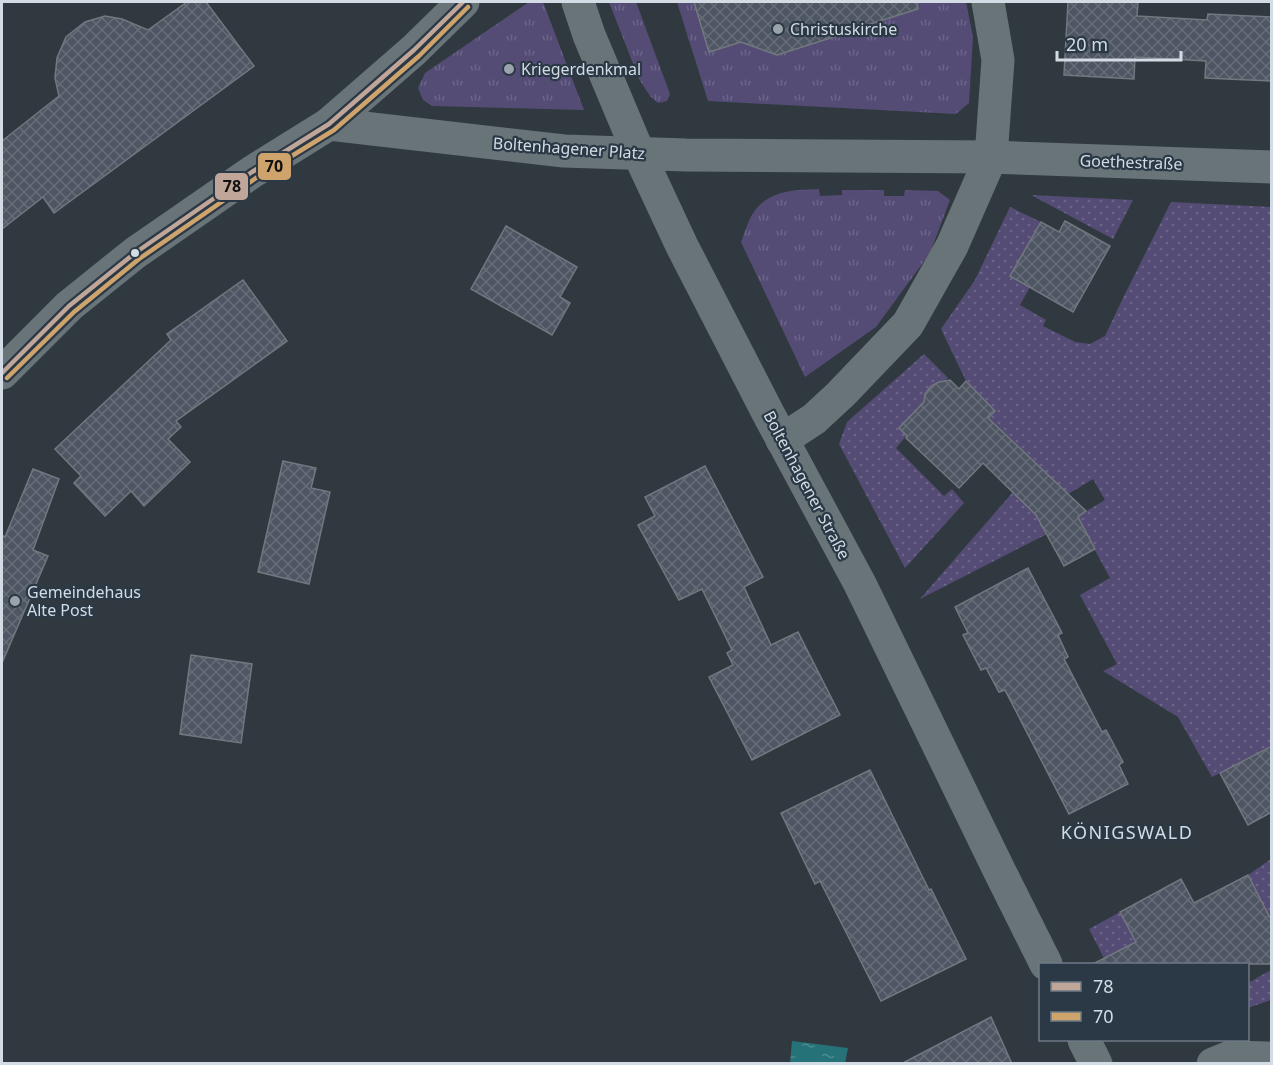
<svg xmlns="http://www.w3.org/2000/svg" width="1273" height="1065" viewBox="0 0 1273 1065" font-family="'Noto Sans',sans-serif">
<style>
.grass{fill:url(#grass-tufts)}
.garden{fill:url(#garden-dots);fill-rule:evenodd}
.water{fill:url(#water-ripples)}
.building{fill:url(#building-cross-hatch);stroke:#73787f;stroke-width:1.5}
.lines{fill:none;stroke-linecap:round;stroke-linejoin:round}
.minor{stroke:#697479;stroke-width:33}
.tertiary{stroke:#697479;stroke-width:33}
.bus-1-casing{stroke:#2b3946;stroke-width:9}
.bus-2-casing{stroke:#2b3946;stroke-width:9}
.bus-1{stroke:#c0a698;stroke-width:4.5}
.bus-2{stroke:#cfa36c;stroke-width:4.5}
.poi-dot{fill:#9aa3ab;stroke:#2b3946;stroke-width:2}
.bus-dot{fill:#d3dce5;stroke:#2b3946;stroke-width:2}
.labels{text-anchor:middle;dominant-baseline:central;stroke-width:4.5;stroke-linejoin:round;paint-order:stroke}
.poi-label{font-size:16px;fill:#d3dce5;stroke:#2b3946;text-anchor:start}
.street-label{font-size:16px;fill:#d3dce5;stroke:#2b3946}
.neighbourhood-label{font-size:18px;letter-spacing:1.5px;fill:#d3dce5;stroke:#2b3946}
.line-badge{stroke:#2b3946;stroke-width:2}
.pale-badge-label{font-size:16px;text-anchor:middle;font-weight:bold;fill:#111}
</style>
<defs>
<pattern id="grass-tufts" width="24" height="20" patternUnits="userSpaceOnUse" patternTransform="scale(1.5)"><rect width="24" height="20" fill="#544c75"/><path d="M3 7l-1-3M5 7V3M7 7l1-3M15 17l-1-3M17 17v-4M19 17l1-3" fill="none" stroke="#6c6588"/></pattern>
<pattern id="garden-dots" width="8" height="8" patternUnits="userSpaceOnUse" patternTransform="scale(1.5)"><rect width="8" height="8" fill="#544c75"/><path d="M2 2h.1M6 6h.1" fill="none" stroke="#6c6588" stroke-width="1.8" stroke-linecap="round"/></pattern>
<pattern id="water-ripples" width="26" height="14" patternUnits="userSpaceOnUse" patternTransform="scale(1.5)"><rect width="26" height="14" fill="#257278"/><path d="M2 4q2-2 4 0t4 0M15 11q2-2 4 0t4 0" fill="none" stroke="#4e8c91"/></pattern>
<pattern id="building-cross-hatch" width="8" height="8" patternUnits="userSpaceOnUse" patternTransform="scale(1.5)"><rect width="8" height="8" fill="#4e5563"/><path d="M0 0l8 8M0 8l8-8" fill="none" stroke="#676d79"/></pattern>
</defs>
<rect width="100%" height="100%" fill="#313940"/>
<g class="grass">
<path d="M529,2h14l41,108 -152,-4 -9,-6 -5,-12 7,-15z"/>
<path d="M609,2h27l34,92 -3,7 -9,2 -8,-7 -11,-17z"/>
<path d="M677,2h289l7,35 -4,66 -13,11 -248,-13z"/>
<path d="M819,189l1,7 22,-1v-5h42v6h20l1,-6 33,1 12,9 -20,53 -54,74 -71,50 -64,-135c4,-9 6,-19 11,-27 15,-25 41,-25 67,-26z"/>
</g>
<g class="garden">
<path d="M1031,195l102,5 -20,39z"/>
<path d="M1171,202l100,5v539l-59,31 -34,-60 -75,-46 14,-7 -37,-69 30,-17 -33,-61 -30,17 -127,65 93,-107 25,-27 -49,-47 6,-7 -29,-30 -25,-52 34,-49 35,-73 31,15 -31,53 20,12 -10,18 26,15 -3,6 32,16 15,2 15,-8 19,-40zM1093,479l12,21 -27,16 -13,-20z"/>
<path d="M924,354l24,24c-7,6 -19,6 -23,16 -1,3 0,6 -1,9 -5,16 -17,33 -28,45l48,48 8,-7 12,14 -59,65 -66,-124 8,-22z"/>
<path d="M1271,859l1,70 -11,-28 -13,-26z"/>
<path d="M1120,912l16,30 -15,8 8,14h-22l-18,-35z"/>
<path d="M1271,970v30l-23,8v-25z"/>
</g>
<path class="water" d="M792,1041l56,7 -3,15h-55z"/>
<g class="building">
<path d="M187,2h19l48,64 -200,147 -11,-16 -41,32v-88l57,-45 -4,-18 2,-20 9,-21 19,-15 20,-6 17,3 26,11z"/>
<path d="M694,2h223l1,7 -67,21 -1,2 -73,23 -36,-13 -32,10z"/>
<path d="M1068,2h70l-1,14 70,4 1,-6 64,3v64l-67,-3 1,-17 -71,-4 -1,22 -70,-4z"/>
<path d="M1065,221l45,25 -37,66 -63,-36 31,-54 18,10z"/>
<path d="M506,226l71,41 -17,30 10,6 -18,32 -81,-46z"/>
<path d="M243,280l44,61 -111,80 5,6 -13,12 22,23 -46,44 -13,-15 -26,25 -31,-33 7,-7 -26,-27 116,-109 -4,-6z"/>
<path d="M950,380l9,9 7,-8 29,30 -7,7 98,93 -8,6 17,32 -31,17 -28,-51 -53,-52 -24,25 -53,-50 1,-2 -8,-8 25,-26 1,-8 6,-8 8,-4z"/>
<path d="M283,461l33,7 -5,20 19,4 -21,92 -51,-12z"/>
<path d="M705,466l58,111 -19,10 27,58 27,-13 42,83 -88,45 -43,-83 24,-12 -6,-12 5,-3 -30,-61 -23,11 -41,-75 17,-9 -10,-19z"/>
<path d="M33,469l26,10 -26,71 15,6 -46,107v-128l3,2z"/>
<path d="M1028,568l34,65 -4,2 10,22 -4,2 38,73 4,-2 17,32 -4,3 9,19 -59,30 -64,-124 -6,2 -13,-24 -5,2 -18,-35 5,-2 -13,-26z"/>
<path d="M191,655l61,9 -11,79 -61,-9z"/>
<path d="M1272,746v66l-24,13 -28,-52z"/>
<path d="M870,770l59,120 2,-1 35,70 -85,42 -61,-120 -5,3 -34,-71z"/>
<path d="M1248,875l24,47v42h-179l43,-22 -16,-30 61,-33 13,24z"/>
<path d="M991,1017l21,47h-111z"/>
</g>
<g class="lines">
<g class="minor">
<path d="M329,124l235,27 122,4 305,2 281,10"/>
<path d="M2,373l67,-67 66,-53 117,-81 77,-48 85,-74 49,-48"/>
<path d="M782,440l32,-21 27,-25 67,-70 44,-78 39,-89 7,-97 -10,-58"/>
<path d="M1213,1064l17,-7 38,1 4,2"/>
</g>
<g class="tertiary">
<path d="M578,2l11,33 50,119 43,92 87,169 91,169 140,288 46,92"/>
<path d="M1084,1040l12,24"/>
</g>
<defs>
<path id="bus-1" d="M2,373l67,-67 66,-53 117,-81 77,-48 85,-74 49,-48"/>
<path id="bus-2" d="M7,378l67,-66 65,-53 117,-81 78,-48 85,-74 49,-49"/>
</defs>
<use href="#bus-1" class="bus-1-casing"/>
<use href="#bus-2" class="bus-2-casing"/>
<use href="#bus-1" class="bus-1"/>
<use href="#bus-2" class="bus-2"/>
</g>
<g class="poi-dot">
<circle cx="778" cy="29" r="6"/>
<circle cx="509" cy="69" r="6"/>
<circle cx="15" cy="601" r="6"/>
</g>
<circle class="bus-dot" cx="135" cy="253" r="5"/>
<g class="labels">
<g class="poi-label">
<text x="790" y="29">Christuskirche</text>
<text x="521" y="69">Kriegerdenkmal</text>
<text x="27" y="592">Gemeindehaus<tspan x="27" dy="18">Alte Post</tspan></text>
</g>
<g class="street-label">
<text transform="translate(569 148) rotate(4)">Boltenhagener Platz</text>
<text transform="translate(1131 162) rotate(2)">Goethestraße</text>
<text transform="translate(807 485) rotate(62)">Boltenhagener Straße</text>
</g>
<g class="neighbourhood-label">
<text x="1127" y="832">KÖNIGSWALD</text>
</g>
</g>
<g class="line-badge">
<rect x="257" y="152" width="35" height="29" rx="6" fill="#cfa36c"/>
<rect x="214" y="172" width="35" height="29" rx="6" fill="#c0a698"/>
</g>
<g class="pale-badge-label">
<text x="274" y="172">70</text>
<text x="232" y="192">78</text>
</g>
<rect width="1273" height="1065" fill="none" stroke="#d3dce5" stroke-width="6"/>
<rect x="1039" y="963" width="210" height="78" fill="#2b3946" stroke="#6e7a86" stroke-width="1.5"/>
<rect x="1051" y="982" width="30" height="9" fill="#c0a698" stroke="#6e7a86" stroke-width="1.5"/>
<text x="1093" y="993" font-size="18" fill="#d3dce5">78</text>
<rect x="1051" y="1012" width="30" height="9" fill="#cfa36c" stroke="#6e7a86" stroke-width="1.5"/>
<text x="1093" y="1023" font-size="18" fill="#d3dce5">70</text>
<path d="M1057 51v9h124v-9" fill="none" stroke="#d3dce5" stroke-width="3"/>
<text x="1066" y="51" font-size="18" fill="#d3dce5" stroke="#2b3946" stroke-width="4.5" paint-order="stroke">20 m</text>
</svg>
